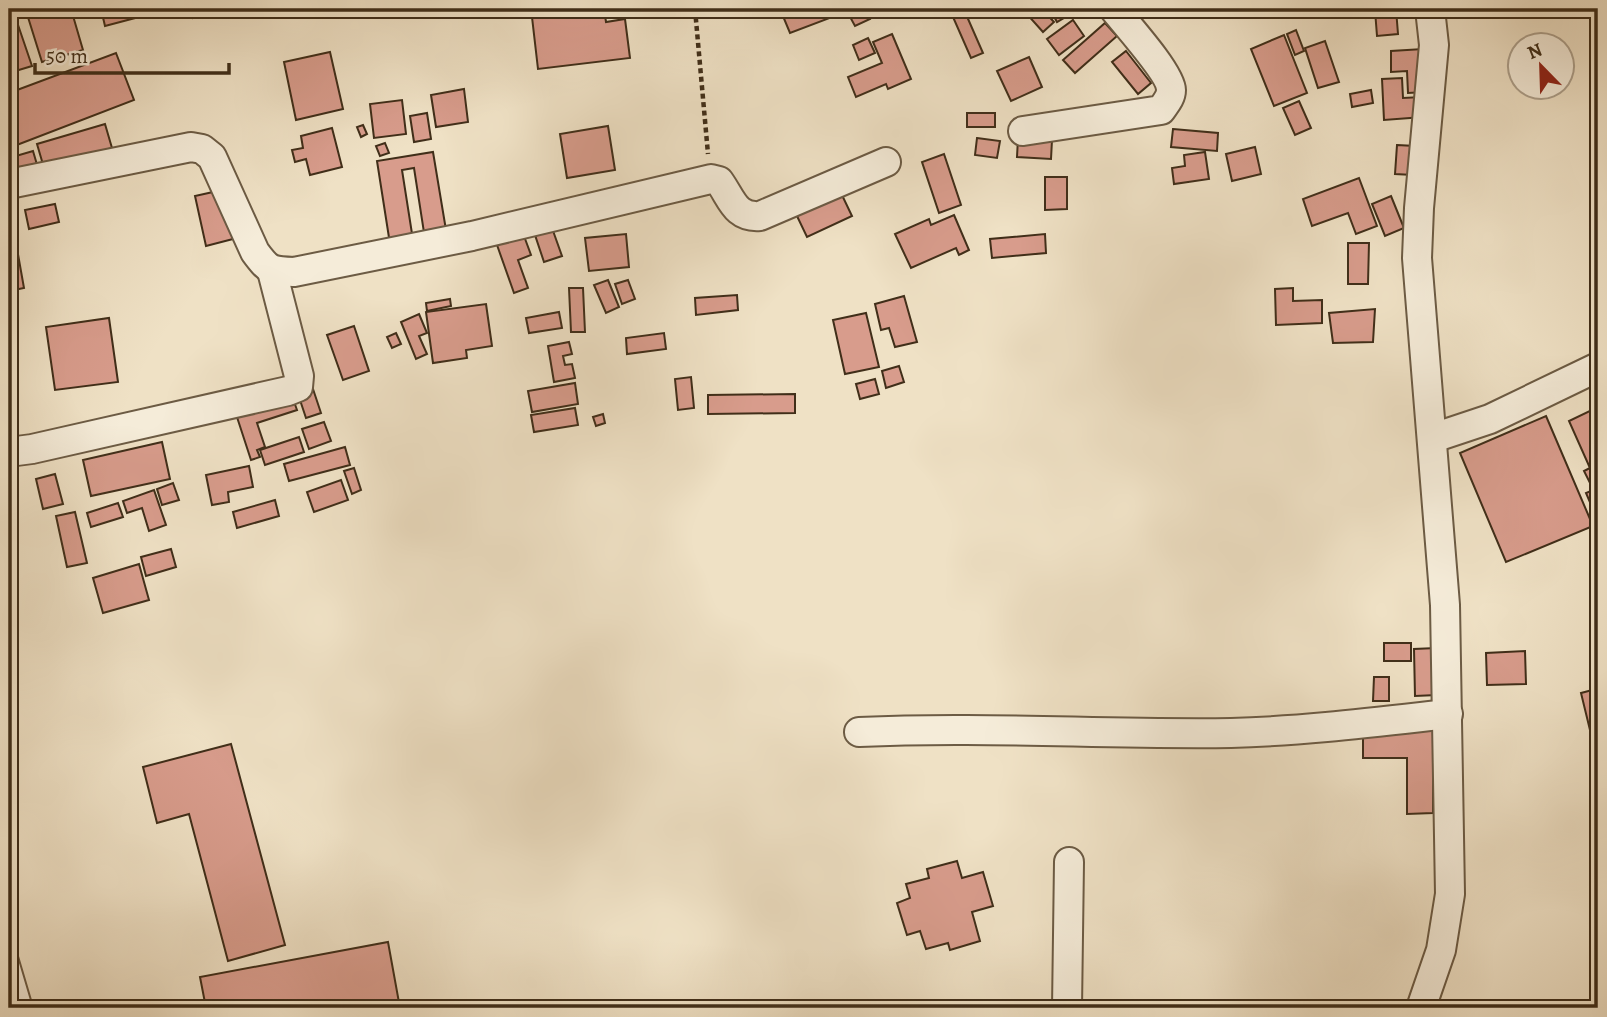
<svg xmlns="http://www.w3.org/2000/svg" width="1607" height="1017" viewBox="0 0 1607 1017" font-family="Alegreya,serif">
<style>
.building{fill:#d89c8c;stroke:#402e19;stroke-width:2}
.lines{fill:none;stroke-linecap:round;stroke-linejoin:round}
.service-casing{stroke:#6c5b44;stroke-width:18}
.minor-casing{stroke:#6c5b44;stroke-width:32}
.path{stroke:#402e19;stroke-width:4.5;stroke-dasharray:5 3.5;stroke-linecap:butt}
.service{stroke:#f5ecd9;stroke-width:14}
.minor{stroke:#f5ecd9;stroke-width:28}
</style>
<rect width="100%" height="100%" fill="#efe1c5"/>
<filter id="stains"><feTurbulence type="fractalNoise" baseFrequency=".00286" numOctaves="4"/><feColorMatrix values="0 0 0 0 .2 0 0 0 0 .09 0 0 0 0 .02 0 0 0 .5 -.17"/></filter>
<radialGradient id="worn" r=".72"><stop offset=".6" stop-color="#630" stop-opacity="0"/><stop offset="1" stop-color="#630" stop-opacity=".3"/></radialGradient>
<g class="building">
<path d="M44,9h27l12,41 -41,12 -15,-48z"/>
<path d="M101,9h56l1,3 -53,14z"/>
<path d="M190,9h32l-29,9z"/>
<path d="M572,9h32l2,13 19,-3 5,39 -92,11 -6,-52 41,-5z"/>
<path d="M780,9h53l2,7 -45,17z"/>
<path d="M862,9h4l4,10 -15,7 -6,-11z"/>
<path d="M1029,9h13l12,13 -11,10 -18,-20z"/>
<path d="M1050,9h29l-22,13z"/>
<path d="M1315,9h34v5l-33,4z"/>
<path d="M1396,9l2,25 -21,2 -2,-26z"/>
<path d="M965,12l18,41 -12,5 -18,-41z"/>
<path d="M16,19l16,47 -23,7v-52z"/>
<path d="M1073,20l11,16 -25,19 -12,-16z"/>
<path d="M1105,23l12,13 -42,37 -12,-13z"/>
<path d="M1296,30l8,21 -9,4 -8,-21z"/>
<path d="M892,34l19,45 -23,10 -2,-5 -30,13 -8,-20 34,-14 -9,-21z"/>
<path d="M1284,35l23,58 -33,13 -23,-57z"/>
<path d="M868,38l7,15 -16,7 -6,-15z"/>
<path d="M1325,41l14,41 -21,6 -13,-40z"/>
<path d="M1423,49l2,43 -17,1 -1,-22 -16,1v-21z"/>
<path d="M1126,51l25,32 -13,11 -26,-32z"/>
<path d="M330,52l13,57 -47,11 -12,-58z"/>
<path d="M116,53l18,47 -125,48v-55z"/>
<path d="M1029,57l13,30 -31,14 -14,-30z"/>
<path d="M1402,78l1,20 19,-1 1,20 -39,3 -2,-41z"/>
<path d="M464,89l4,33 -32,5 -5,-32z"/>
<path d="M1371,90l2,13 -21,4 -2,-13z"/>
<path d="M402,100l4,34 -32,4 -4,-34z"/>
<path d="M1299,101l12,27 -16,7 -12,-27z"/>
<path d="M427,113l4,26 -17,3 -4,-26z"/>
<rect x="967" y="113" width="28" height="14"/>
<path d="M105,124l7,24 -68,20 -7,-24z"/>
<path d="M363,125l4,9 -6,3 -4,-10z"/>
<path d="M608,126l7,44 -48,8 -7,-44z"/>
<path d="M332,128l10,39 -32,8 -4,-16 -11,3 -3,-12 11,-2 -2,-12z"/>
<path d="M1173,129l45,4 -1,18 -46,-4z"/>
<path d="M977,138l23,3 -3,17 -22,-3z"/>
<path d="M1018,138l34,2 -1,19 -34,-2z"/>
<path d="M385,143l4,10 -9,3 -4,-10z"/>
<path d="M1397,145l18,1 -2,29 -18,-1z"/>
<path d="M1255,147l6,27 -29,7 -6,-27z"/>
<path d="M33,151l5,17 -29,9v-19z"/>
<path d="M433,152l14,84 -22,3 -11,-71 -12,2 11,70 -23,4 -13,-83z"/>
<path d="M1205,152l4,27 -35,5 -2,-16 13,-2 -1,-11z"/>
<path d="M944,154l17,51 -22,8 -17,-51z"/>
<path d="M1045,177h22v32l-22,1z"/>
<path d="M1359,178l18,48 -21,8 -8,-21 -36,13 -9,-27z"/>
<path d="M222,190l11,49 -27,7 -11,-50z"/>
<path d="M841,193l11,23 -45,21 -11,-23z"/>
<path d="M1391,196l13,32 -19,8 -13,-32z"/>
<path d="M55,204l4,18 -30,7 -4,-19z"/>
<path d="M954,215l15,35 -10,5 -3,-7 -45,20 -16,-34 34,-15 2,6z"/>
<path d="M552,228l10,28 -18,6 -9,-27z"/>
<path d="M626,234l3,33 -40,4 -4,-33z"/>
<path d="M1045,234l1,19 -54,5 -2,-19z"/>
<path d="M524,236l7,19 -13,5 10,28 -14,5 -17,-48z"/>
<path d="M16,243l8,45 -15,3v-47z"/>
<path d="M1348,243h21l-1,41h-20z"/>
<path d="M608,280l11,27 -13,6 -12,-28z"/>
<path d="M628,280l7,19 -13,5 -7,-20z"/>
<path d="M569,288h14l2,44h-14z"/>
<path d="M1293,288v13l29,-1v23l-46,2 -1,-36z"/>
<path d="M737,295l1,15 -42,5 -1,-17z"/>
<path d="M904,296l13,46 -22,5 -6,-19 -8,2 -6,-26z"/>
<path d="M450,299l1,7 -24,5 -1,-8z"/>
<path d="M486,304l6,42 -26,4 1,8 -34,5 -7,-51z"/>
<path d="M1375,309l-2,33 -40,1 -4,-30z"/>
<path d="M559,312l3,16 -33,5 -3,-15z"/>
<path d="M866,313l13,54 -34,7 -12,-54z"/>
<path d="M419,314l8,19 -8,3 8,18 -11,5 -15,-37z"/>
<path d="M109,318l9,64 -63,8 -9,-63z"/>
<path d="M354,326l15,45 -26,9 -16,-45z"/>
<path d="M396,333l5,11 -9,4 -5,-11z"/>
<path d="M664,333l2,16 -39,5 -1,-16z"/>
<path d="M569,342l3,12 -9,2 2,9 7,-1 3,14 -21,4 -6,-36z"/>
<path d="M899,366l5,16 -18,6 -4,-17z"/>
<path d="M691,377l3,31 -16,2 -3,-31z"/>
<path d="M875,379l4,15 -19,5 -4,-15z"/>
<path d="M575,383l3,21 -46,8 -4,-21z"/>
<path d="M313,389l8,24 -15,5 -8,-24z"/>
<path d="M291,393l6,17 -40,13 8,24 -8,3 3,7 -9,3 -16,-49z"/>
<path d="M795,394v19l-87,1v-19z"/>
<path d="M1598,407v77l-6,3 -8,-16 6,-3 -21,-47z"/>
<path d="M575,408l3,17 -44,7 -3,-17z"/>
<path d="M603,414l2,9 -9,3 -3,-9z"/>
<path d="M1546,416l47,110 -87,36 -46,-109z"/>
<path d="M324,422l7,19 -22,8 -7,-20z"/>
<path d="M299,437l5,15 -39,13 -5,-15z"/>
<path d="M162,442l8,37 -79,17 -8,-36z"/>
<path d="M345,447l5,18 -61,16 -5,-17z"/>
<path d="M249,466l4,21 -25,5 1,10 -17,3 -6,-30z"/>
<path d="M354,468l7,22 -9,4 -8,-23z"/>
<path d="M55,474l8,30 -20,5 -7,-30z"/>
<path d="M341,480l7,20 -34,12 -7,-20z"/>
<path d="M173,483l6,17 -17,5 -5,-16z"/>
<path d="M1598,488v33l-12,-28z"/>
<path d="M154,490l12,35 -17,6 -7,-23 -15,5 -4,-12z"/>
<path d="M275,500l4,16 -42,12 -4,-16z"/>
<path d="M118,503l5,14 -32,10 -4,-14z"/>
<path d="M75,512l12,51 -20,4 -11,-51z"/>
<path d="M171,549l5,18 -30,9 -5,-19z"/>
<path d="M139,564l10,36 -46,13 -10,-35z"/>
<rect x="1384" y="643" width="27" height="18"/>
<path d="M1436,648l1,47 -22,1 -1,-47z"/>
<path d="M1525,651l1,33 -39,1 -1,-32z"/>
<path d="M1374,677h15v24h-16z"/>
<path d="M1596,689l2,11v63l-17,-70z"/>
<path d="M1363,727h70v86l-26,1v-56h-44z"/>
<path d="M231,744l54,201 -57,16 -39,-147 -32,9 -14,-56z"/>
<path d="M957,861l5,17 21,-6 10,34 -21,6 8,29 -30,9 -2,-7 -22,6 -6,-18 -13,4 -10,-32 13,-5 -4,-14 23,-6 -2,-9z"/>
<path d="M388,942l12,66h-194l-6,-31z"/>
<path d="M1550,1004l38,4h-38z"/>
</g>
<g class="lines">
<defs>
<path id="service" d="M9,954l16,54"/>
<g id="minor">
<path d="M1023,131l138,-21c4,-6 10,-12 10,-20 0,-16 -45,-66 -57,-81"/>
<path d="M9,184l182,-37 11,2 10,8 43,95c14,19 16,19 39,20l178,-36 239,-57 8,2c13,18 16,37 41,35l126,-54"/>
<path d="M1433,438l57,-19 108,-52"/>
<path d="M9,452l23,-3 256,-58 10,-4 1,-11 -27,-105"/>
<path d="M859,732c124,-6 248,3 372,1 73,-2 145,-11 217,-19"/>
<path d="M1067,1008l2,-146"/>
<path d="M1421,1008l20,-58 9,-56 -5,-289 -28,-347 2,-50 15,-163 -4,-36"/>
</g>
</defs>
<use href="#service" class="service-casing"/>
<use href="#minor" class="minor-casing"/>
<path class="path" d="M695,9l13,145"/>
<use href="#service" class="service"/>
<use href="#minor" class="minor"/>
</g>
<rect width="1607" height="1017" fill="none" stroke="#efe1c5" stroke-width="35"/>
<rect x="10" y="10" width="1586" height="996" fill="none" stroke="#402e19" stroke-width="3.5"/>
<rect x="18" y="18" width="1572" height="982" fill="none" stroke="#402e19" stroke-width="2"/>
<g transform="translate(1541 66) rotate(337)"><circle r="33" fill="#f5ecd9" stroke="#ada08c" stroke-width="2"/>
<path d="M0-5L12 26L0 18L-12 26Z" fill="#8f2418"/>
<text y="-10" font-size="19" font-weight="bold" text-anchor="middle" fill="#402e19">N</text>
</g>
<path d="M35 63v10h194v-10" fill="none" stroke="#402e19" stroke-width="3.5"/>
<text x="46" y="63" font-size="21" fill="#402e19" stroke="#f5ecd9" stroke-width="5" paint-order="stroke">50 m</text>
<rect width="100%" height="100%" filter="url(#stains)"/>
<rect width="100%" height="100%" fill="url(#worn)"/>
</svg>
